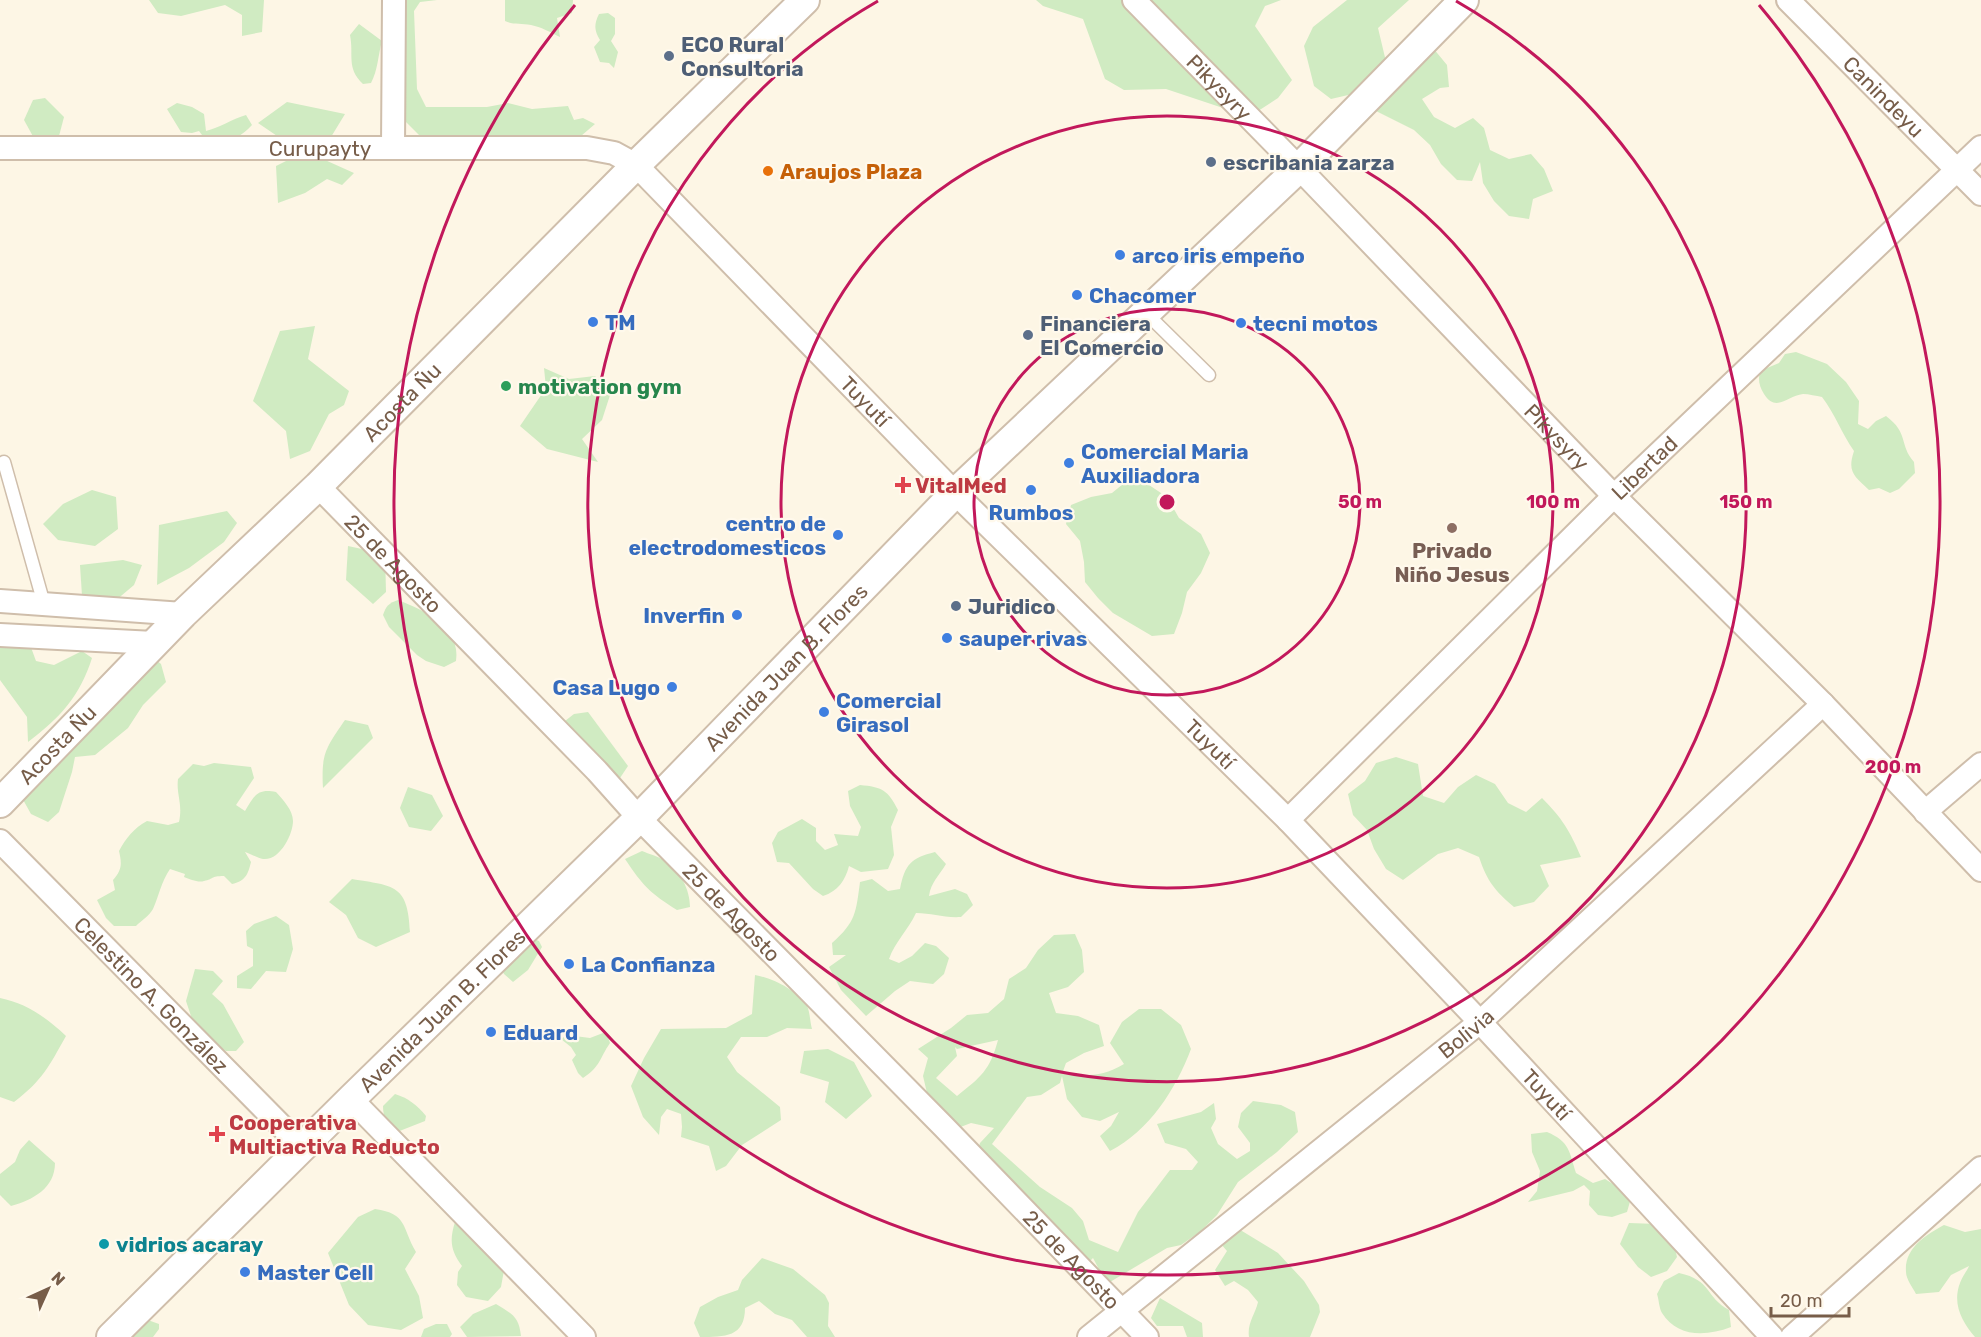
<svg xmlns="http://www.w3.org/2000/svg" width="1981" height="1337" viewBox="0 0 1981 1337" font-family="Rubik,sans-serif">
<style>
.green{fill:#d0ebc2;fill-rule:evenodd}
.lines{fill:none;stroke-linecap:round;stroke-linejoin:round}
.service-casing{stroke:#cfbeab;stroke-width:15}
.minor-casing{stroke:#cfbeab;stroke-width:26}
.tertiary-casing{stroke:#cfbeab;stroke-width:32}
.service{stroke:#fff;stroke-width:12}
.minor{stroke:#fff;stroke-width:22}
.tertiary{stroke:#fff;stroke-width:28}
.ring{fill:none;stroke:#c2185b;stroke-width:3}
.service-dot{fill:#5c6f8a;stroke:#fff9ec;stroke-width:2}
.food-dot{fill:#e8710a;stroke:#fff9ec;stroke-width:2}
.shop-dot{fill:#3f7fe0;stroke:#fff9ec;stroke-width:2}
.leisure-dot{fill:#2e9e5b;stroke:#fff9ec;stroke-width:2}
.health-dot{fill:#e0444e;stroke:#fff9ec;stroke-width:2}
.education-dot{fill:#8d6e63;stroke:#fff9ec;stroke-width:2}
.culture-dot{fill:#0f9aa8;stroke:#fff9ec;stroke-width:2}
.labels{text-anchor:middle;dominant-baseline:central;stroke-width:4.5;stroke-linejoin:round;paint-order:stroke}
.service-label{font-size:21px;font-weight:bold;fill:#4e5e75;stroke:#fff9ec;text-anchor:start}
.street-label{font-size:21px;fill:#775d49;stroke:#fff9ec}
.food-label{font-size:21px;font-weight:bold;fill:#c56008;stroke:#fff9ec;text-anchor:start}
.shop-label{font-size:21px;font-weight:bold;fill:#366cbe;stroke:#fff9ec;text-anchor:start}
.leisure-label{font-size:21px;font-weight:bold;fill:#27864d;stroke:#fff9ec;text-anchor:start}
.health-label{font-size:21px;font-weight:bold;fill:#be3a42;stroke:#fff9ec;text-anchor:start}
.education-label{font-size:21px;font-weight:bold;fill:#785e54;stroke:#fff9ec}
.culture-label{font-size:21px;font-weight:bold;fill:#0d838f;stroke:#fff9ec;text-anchor:start}
.centre{fill:#c2185b;stroke:#fff9ec;stroke-width:3}
.ring-label{font-size:18px;text-anchor:middle;font-weight:bold;fill:#c2185b;stroke:#fff9ec;stroke-width:4.5;stroke-linejoin:round;paint-order:stroke}
</style>
<rect width="100%" height="100%" fill="#fdf6e5"/>
<g class="green">
<path d="M149,0h115l-2,32 -20,4v-21l-17,-10 -44,11 -23,-3z"/>
<path d="M400,0h37l-17,2 -6,9 3,78 9,18h61l21,-4 24,6 36,-3 6,14 9,-2 12,6 -21,18 -152,-4 -20,-20z"/>
<path d="M505,0h68l-1,13 -15,5 3,19c-10,-5 -19,-10 -29,-12 -10,-2 -18,0 -26,-4z"/>
<path d="M1036,0h245l-16,6 -10,20 37,54 -14,18 -37,24 -15,-13 -60,-20 -42,1 -19,-11 -22,-60 -40,-13z"/>
<path d="M1347,0h62l-31,28 10,42 45,-22 14,17 2,22 -9,1 -18,11 12,18 21,11 18,-10 11,10 6,22 19,9 22,-5 13,15 9,22 -20,8 -4,20 -20,-3 -15,-15 -11,-18 -3,-21 -8,19 -15,-1 -16,-16 -11,-19 -16,-15 -38,-19 5,-21 -7,-1 -43,10 -17,-13 -10,-40 9,-19z"/>
<path d="M608,13l7,5v16l-4,7 7,11 -4,16 -5,-5 -9,-1 -6,-15 6,-7c-6,-10 -6,-16 -1,-26z"/>
<path d="M359,24l23,17c-4,14 -4,29 -11,42l-8,1c-17,-16 -9,-29 -13,-49z"/>
<path d="M45,98l19,19 -5,19 -13,7 -11,-3 -11,-20 9,-20z"/>
<path d="M287,102l58,12 -14,23 -12,-1 -36,4 -25,-17z"/>
<path d="M177,103l15,4 12,7 2,17c13,-3 26,-12 40,-16l6,10c-17,18 -24,15 -47,14l-6,-8 -7,2 -11,-1 -14,-23z"/>
<path d="M298,155l27,5 29,13 -12,12 -15,-6 -22,14 -27,10 -2,-37z"/>
<path d="M315,326l-7,33 41,32 -5,14 -15,9 -19,37 -20,8 -4,-28 -33,-30 27,-70z"/>
<path d="M1796,352l31,12 19,18 13,19 -1,23 10,5 8,-8 10,-5c23,17 13,29 28,46l1,11 -16,16 -9,4 -11,-5 -10,2c-15,-14 -22,-18 -15,-39 -12,-17 -19,-37 -32,-54 -6,-1 -13,-3 -19,-3 -16,2 -27,19 -39,0 -5,-8 -6,-14 -4,-23l19,-8 6,-9z"/>
<path d="M544,368l25,11 26,-3 16,16 -9,28 -20,19 16,23 -51,-13 -27,-23 26,-38z"/>
<path d="M1128,480l21,5 18,12 12,21 22,16 9,19 -9,20 -14,19 -5,21 -8,21 -22,2 -39,-23 -15,-15 -13,-16 -1,-20 -4,-21 -14,-17 5,-19 20,-8 21,-4z"/>
<path d="M92,490l24,7 2,32 -23,17 -37,-6 -15,-16 20,-20z"/>
<path d="M227,511l10,12 -13,19 -35,26 -32,17 2,-60z"/>
<path d="M348,546l37,8 1,38 -13,12 -27,-24z"/>
<path d="M123,560l19,5 -8,20 -19,16 -33,-5 -2,-31z"/>
<path d="M398,600c26,10 63,28 58,61l-12,6 -18,-6 -9,-6 -28,-28 -6,-12c3,-9 6,-12 15,-15z"/>
<path d="M29,642l7,19 18,4 28,-14 10,7c-12,38 -32,60 -64,84l-1,-25 -27,-37v-37z"/>
<path d="M151,656l10,8 5,18 -23,23 -15,23 -33,27 -20,2 -3,15 -13,40 -11,10 -17,-8 -10,-18z"/>
<path d="M588,712l40,54 -8,12 -58,-43 3,-14 9,-7z"/>
<path d="M345,720l23,5 5,13 -50,50c-2,-35 3,-40 22,-68z"/>
<path d="M1396,757l22,7 5,32 21,7 14,-16 18,-12 19,9 13,19 18,9 16,-14c20,20 28,33 39,59l-41,8 9,21 -15,16 -20,5c-19,-16 -27,-26 -35,-50l-21,-9 -20,6 -35,26 -17,-11 -12,-20 -7,-19 -14,-15 -5,-21 17,-13 11,-18z"/>
<path d="M214,763l37,4 3,11 -18,27 9,6c9,-15 12,-23 31,-19 7,8 17,18 17,29 0,13 -13,40 -30,38 -5,-1 -12,-5 -18,-7l6,10c-3,13 -6,19 -19,22l-8,-8c-14,0 -10,3 -20,5 -6,2 -14,-2 -20,-4l1,-3 -15,-5c-9,13 -11,27 -17,40 -4,7 -12,12 -17,17h-22l-8,-8 -9,-18 18,-10 -2,-10c9,-10 9,-16 6,-29 7,-13 15,-23 28,-30l21,4 11,-3c4,-19 -3,-27 -1,-43l15,-15 11,2z"/>
<path d="M860,785c22,2 28,5 38,25l-7,17 3,28 -6,14 -27,3 -12,-6c-4,15 -11,25 -26,30l-10,-7 -24,-26 -12,-1 -5,-19 6,-11 24,-13 14,9v13l9,9 13,-5 -4,-11 24,2 3,-9 -11,-21 -2,-15z"/>
<path d="M408,787l24,8 11,21 -12,15 -22,-4 -9,-19z"/>
<path d="M642,851c7,3 16,5 23,10 15,10 25,28 25,46l-13,3c-27,-17 -34,-24 -52,-51z"/>
<path d="M935,852l11,12c-7,12 -15,18 -17,32l26,-7 12,5 6,11 -12,12c-18,1 -29,-4 -45,-4 -8,17 -21,29 -27,46l10,4 13,-7 13,-13 11,3 13,12 -5,16 -11,10 -23,-3 -15,10 -29,25 -25,-26 -12,-23 17,-12h-13l-1,-12c24,-21 24,-31 28,-61l12,-3 16,12 12,-2c5,-25 11,-31 35,-37z"/>
<path d="M352,879c42,7 56,5 58,53l-34,15 -18,-9 -12,-23 -17,-13z"/>
<path d="M276,916l13,9 4,24 -7,23 -20,-1 -15,18 -14,-1v-12l16,-10v-17l-6,-3 -1,-15 8,-7z"/>
<path d="M521,934l18,7 3,6 -14,23 -15,12 -9,-8 -5,-10z"/>
<path d="M1075,934l7,16 2,22 -16,15 -19,6 7,20 22,3 21,9 5,21 -20,7 -18,10 -4,11c25,2 40,3 62,-10l-14,-21 12,-21 17,-13h22l20,16 10,24c-15,40 -42,82 -81,102l-10,-15 11,-10 8,-14 -19,9 -18,-4 -15,-18 -5,-23 -2,7 -19,12 -14,2 -35,47 48,43 32,21 11,13 6,19 29,12 20,-40 32,-42h22l6,-8 -12,-13 -21,-6 -8,-19 44,-12 13,-9 2,16 -5,9 7,16 19,15 13,-8v-8l-12,-16 3,-14 12,-12 28,4 14,7 3,20 -21,20 -39,30 -21,33 -16,16 -20,14 -14,3 -57,34 -9,-2v-7l-8,-15 -7,7 -42,-46 -3,-10 -11,-5 -53,-51 3,-10 14,-15 -23,-5 -13,5 -25,-21 -6,-14 -4,-17 5,-18 -10,-9 33,-21 16,-13 21,-2 16,-14 5,-20 17,-11 12,-18 16,-15zM998,1040c-8,30 -17,37 -41,56l-21,-18 21,-22 -2,-9 2,2z"/>
<path d="M195,969l18,2 10,10 -11,13 11,10 21,38 -8,9h-10l-18,-14 -16,-18 -6,-18z"/>
<path d="M755,975c17,3 42,15 52,31 3,6 3,16 5,23l-25,-1 -20,9h-26l-14,20 10,15 43,35 1,13 -39,25 -16,21 -10,5 -7,-25 -28,-9 1,-10 -1,-13 -14,-5 -6,8 -2,18 -16,-18 -12,-31 13,-28 17,-29 65,-1 26,-14z"/>
<path d="M0,998c26,5 47,20 66,38 -17,30 -23,44 -52,66l-14,-5z"/>
<path d="M603,1033l5,4 2,6c-11,16 -9,23 -27,35l-5,-5 -6,-13 4,-5 -5,-8 -10,-8 6,-4 23,3z"/>
<path d="M828,1049l26,13 18,34 -26,23 -21,-17 4,-20 -29,-9 4,-22z"/>
<path d="M395,1094c13,4 22,11 31,22l-1,5 -28,11c-10,-8 -14,-14 -14,-26z"/>
<path d="M1547,1132c23,10 22,19 29,41l17,10 12,-4 19,12 7,7 -4,14 -15,5 -14,-2 -9,-10 1,-14 -6,-6 -11,6 -45,11 9,-11 3,-20 -8,-19 -1,-18z"/>
<path d="M29,1140l26,23c0,25 -22,37 -44,43l-11,-11v-21l15,-12 5,-12z"/>
<path d="M375,1209c33,5 26,17 41,43l-11,17 14,27 4,22 -22,12 -33,-5 -19,-20 -21,-52 30,-36z"/>
<path d="M455,1222h18l33,37 -5,28 -13,14 -22,-4 -9,-12 1,-13 4,-6c-11,-15 -13,-25 -7,-44z"/>
<path d="M1629,1223l28,1 16,16 4,17 -10,14 -16,6 -13,-10 -18,-23z"/>
<path d="M1944,1225l21,7 16,-3v108h-6c-13,-15 -23,-33 -15,-54 2,-6 7,-12 9,-17l-18,9 -12,17 -23,2c-3,-6 -10,-15 -10,-22 -2,-24 20,-37 38,-47z"/>
<path d="M1242,1231l36,22 26,28 15,24 1,7 -10,25h-61c-2,-14 6,-22 9,-35l-10,-12 -14,-9 -9,5 -10,-16 12,-19 -13,-15 11,-4z"/>
<path d="M762,1258l31,11 32,26 4,8 -1,23 7,11h-28l-15,-17 -17,-6 -16,-13 -14,7c0,29 -20,29 -45,29l-6,-14 6,-16 18,-10 20,-7 4,-10z"/>
<path d="M1679,1273c33,7 26,24 50,37l2,17c-26,10 -54,10 -69,-14 -3,-5 -3,-13 -5,-19l7,-13z"/>
<path d="M1160,1298l42,25 1,14h-16l-4,-11h-26l-6,-8z"/>
<path d="M496,1304c16,10 23,12 25,32l-54,1 -7,-10 13,-13z"/>
<path d="M145,1319l14,5v5l-6,8h-27z"/>
<path d="M436,1324h11l5,10 -2,3h-29l3,-8z"/>
</g>
<g class="lines">
<defs>
<g id="service">
<path d="M1146,313l63,62"/>
<path d="M4,462l40,142"/>
</g>
<g id="minor">
<path id="s1" d="M1134,0l165,168 315,328 209,208 158,166"/>
<path id="s2" d="M1788,0l193,194"/>
<path d="M393,147l1,-147"/>
<path id="s3" d="M0,148h587l27,5 22,12 319,328 333,327 192,202 292,315"/>
<path id="s4" d="M318,486l279,285 42,47 304,308 204,211"/>
<path d="M0,601l183,13"/>
<path d="M0,635l154,8"/>
<path d="M1925,812l56,-48"/>
<path id="s5" d="M1288,820l326,-324 367,-349"/>
<path id="s6" d="M0,841l303,307"/>
<path d="M351,1099l233,238"/>
<path id="s7" d="M1089,1337l391,-315 343,-318"/>
<path d="M1792,1337l189,-169"/>
</g>
<g id="tertiary">
<path id="s8" d="M0,803l183,-189 135,-128 318,-321 169,-165"/>
<path id="s9" d="M111,1337l240,-238 288,-281 316,-325 344,-325 165,-168"/>
</g>
</defs>
<use href="#service" class="service-casing"/>
<use href="#minor" class="minor-casing"/>
<use href="#tertiary" class="tertiary-casing"/>
<use href="#service" class="service"/>
<use href="#minor" class="minor"/>
<use href="#tertiary" class="tertiary"/>
</g>
<g class="ring">
<circle cx="1167" cy="502" r="193"/>
<circle cx="1167" cy="502" r="386"/>
<path d="M1456 1A579 579 0 1 1 878 1"/>
<path d="M1759 5A773 773 0 1 1 575 5"/>
</g>
<g class="service-dot">
<circle cx="669" cy="56" r="6"/>
<circle cx="1211" cy="162" r="6"/>
<circle cx="1028" cy="335" r="6"/>
<circle cx="956" cy="606" r="6"/>
</g>
<circle class="food-dot" cx="768" cy="171" r="6"/>
<g class="shop-dot">
<circle cx="1120" cy="255" r="6"/>
<circle cx="1077" cy="295" r="6"/>
<circle cx="593" cy="322" r="6"/>
<circle cx="1241" cy="323" r="6"/>
<circle cx="1069" cy="463" r="6"/>
<circle cx="1031" cy="490" r="6"/>
<circle cx="838" cy="535" r="6"/>
<circle cx="737" cy="615" r="6"/>
<circle cx="947" cy="638" r="6"/>
<circle cx="672" cy="687" r="6"/>
<circle cx="824" cy="712" r="6"/>
<circle cx="569" cy="964" r="6"/>
<circle cx="491" cy="1032" r="6"/>
<circle cx="245" cy="1272" r="6"/>
</g>
<circle class="leisure-dot" cx="506" cy="386" r="6"/>
<g class="health-dot">
<path d="M900 476h6v6h6v6h-6v6h-6v-6h-6v-6h6z"/>
<path d="M214 1125h6v6h6v6h-6v6h-6v-6h-6v-6h6z"/>
</g>
<circle class="education-dot" cx="1452" cy="528" r="6"/>
<circle class="culture-dot" cx="104" cy="1244" r="6"/>
<g class="labels">
<g class="service-label">
<text x="681" y="44">ECO Rural<tspan x="681" dy="24">Consultoria</tspan></text>
<text x="1223" y="162">escribania zarza</text>
<text x="1040" y="323">Financiera<tspan x="1040" dy="24">El Comercio</tspan></text>
<text x="968" y="606">Juridico</text>
</g>
<g class="street-label">
<text stroke="none"><textPath href="#s1" startOffset="122">Pikysyry</textPath></text>
<text stroke="none"><textPath href="#s2" startOffset="136">Canindeyu</textPath></text>
<text stroke="none"><textPath href="#s3" startOffset="320">Curupayty</textPath></text>
<text stroke="none"><textPath href="#s8" startOffset="568">Acosta Ñu</textPath></text>
<text stroke="none"><textPath href="#s3" startOffset="969">Tuyutí</textPath></text>
<text stroke="none"><textPath href="#s1" startOffset="608">Pikysyry</textPath></text>
<text stroke="none"><textPath href="#s5" startOffset="501">Libertad</textPath></text>
<text stroke="none"><textPath href="#s4" startOffset="108">25 de Agosto</textPath></text>
<text stroke="none"><textPath href="#s9" startOffset="951">Avenida Juan B. Flores</textPath></text>
<text stroke="none"><textPath href="#s8" startOffset="82">Acosta Ñu</textPath></text>
<text stroke="none"><textPath href="#s3" startOffset="1455">Tuyutí</textPath></text>
<text stroke="none"><textPath href="#s4" startOffset="594">25 de Agosto</textPath></text>
<text stroke="none"><textPath href="#s6" startOffset="216">Celestino A. González</textPath></text>
<text stroke="none"><textPath href="#s9" startOffset="465">Avenida Juan B. Flores</textPath></text>
<text stroke="none"><textPath href="#s7" startOffset="484">Bolivia</textPath></text>
<text stroke="none"><textPath href="#s3" startOffset="1941">Tuyutí</textPath></text>
<text stroke="none"><textPath href="#s4" startOffset="1080">25 de Agosto</textPath></text>
</g>
<g class="food-label">
<text x="780" y="171">Araujos Plaza</text>
</g>
<g class="shop-label">
<text x="1132" y="255">arco iris empeño</text>
<text x="1089" y="295">Chacomer</text>
<text x="605" y="322">TM</text>
<text x="1253" y="323">tecni motos</text>
<text x="1081" y="451">Comercial Maria<tspan x="1081" dy="24">Auxiliadora</tspan></text>
<text x="1031" y="512" text-anchor="middle">Rumbos</text>
<text x="826" y="523" text-anchor="end">centro de<tspan x="826" dy="24">electrodomesticos</tspan></text>
<text x="725" y="615" text-anchor="end">Inverfin</text>
<text x="959" y="638">sauper rivas</text>
<text x="660" y="687" text-anchor="end">Casa Lugo</text>
<text x="836" y="700">Comercial<tspan x="836" dy="24">Girasol</tspan></text>
<text x="581" y="964">La Confianza</text>
<text x="503" y="1032">Eduard</text>
<text x="257" y="1272">Master Cell</text>
</g>
<g class="leisure-label">
<text x="518" y="386">motivation gym</text>
</g>
<g class="health-label">
<text x="915" y="485">VitalMed</text>
<text x="229" y="1122">Cooperativa<tspan x="229" dy="24">Multiactiva Reducto</tspan></text>
</g>
<g class="education-label">
<text x="1452" y="550">Privado<tspan x="1452" dy="24">Niño Jesus</tspan></text>
</g>
<g class="culture-label">
<text x="116" y="1244">vidrios acaray</text>
</g>
</g>
<circle cx="1167" cy="502" r="9" class="centre"/>
<g class="ring-label">
<text x="1360" y="508">50 m</text>
<text x="1553" y="508">100 m</text>
<text x="1746" y="508">150 m</text>
<text x="1893" y="773">200 m</text>
</g>
<g transform="translate(48 1289) rotate(45)" stroke="#fff9ec" stroke-width="4.5" paint-order="stroke">
<path d="M0-4.5L10 22L0 15L-10 22Z" fill="#775d49"/>
<text y="-9" font-size="16" font-weight="bold" text-anchor="middle" fill="#775d49">N</text>
</g>
<path d="M1771 1307v9h78v-9" fill="none" stroke="#775d49" stroke-width="3"/>
<text x="1780" y="1307" font-size="18" fill="#775d49" stroke="#fff9ec" stroke-width="4.5" paint-order="stroke">20 m</text>
</svg>
